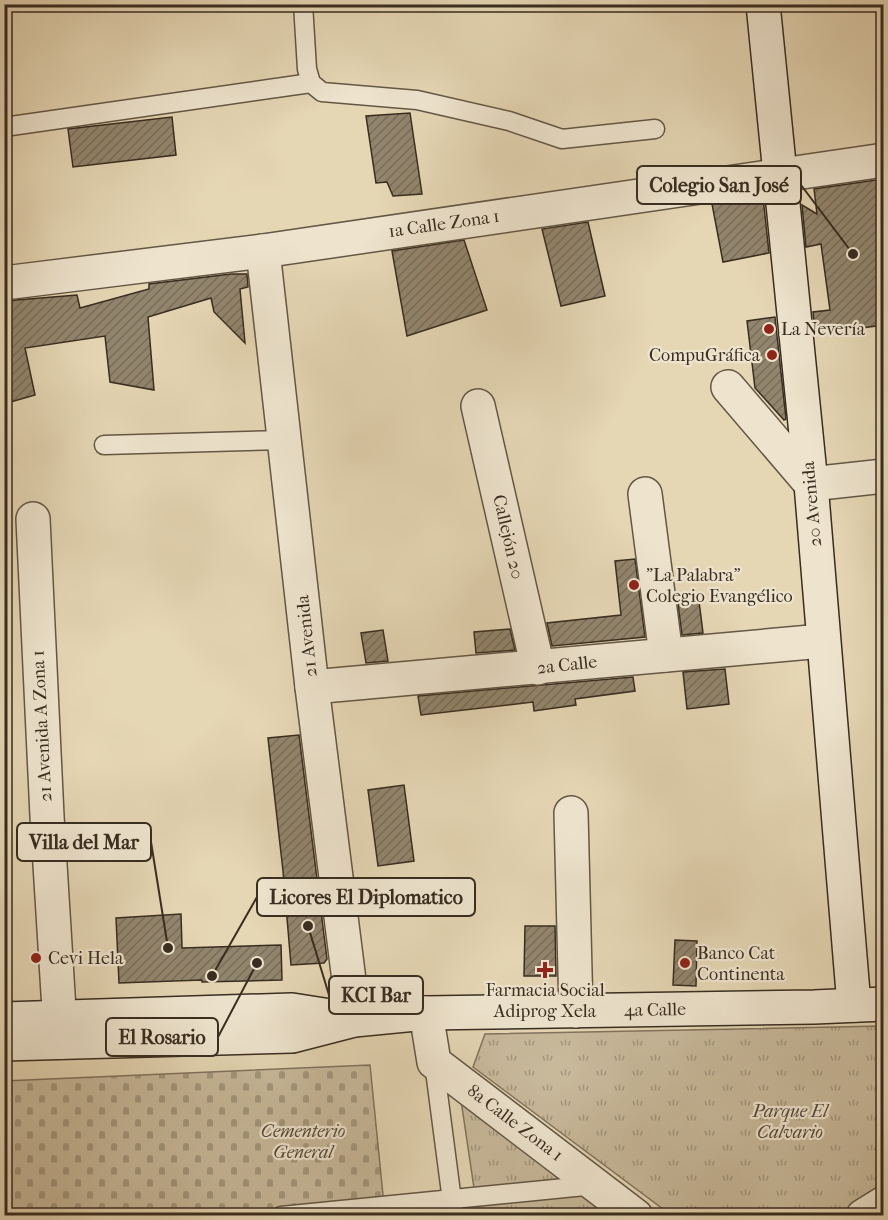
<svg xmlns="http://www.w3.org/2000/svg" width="888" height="1220" viewBox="0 0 888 1220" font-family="'IM FELL French Canon',serif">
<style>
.cemetery{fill:url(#cemetery-stones);stroke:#80735e;stroke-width:1.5}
.park{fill:url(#park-tufts);stroke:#80735e;stroke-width:1.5}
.building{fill:url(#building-hatch);stroke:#382d20;stroke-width:1.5}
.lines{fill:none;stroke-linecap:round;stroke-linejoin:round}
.service-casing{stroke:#635745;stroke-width:21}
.minor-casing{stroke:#635745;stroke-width:36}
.tertiary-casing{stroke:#635745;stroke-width:36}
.secondary-casing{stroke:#382d20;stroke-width:36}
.service{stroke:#eee4ce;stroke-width:18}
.minor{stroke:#eee4ce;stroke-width:33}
.tertiary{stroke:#eee4ce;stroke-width:33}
.secondary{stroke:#eee4ce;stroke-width:33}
.poi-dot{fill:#8f2418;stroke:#eee4ce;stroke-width:2}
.labels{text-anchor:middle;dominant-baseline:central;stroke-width:4.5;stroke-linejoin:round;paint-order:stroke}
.street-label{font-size:18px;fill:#382d20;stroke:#eee4ce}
.poi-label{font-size:18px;fill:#382d20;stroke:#eee4ce;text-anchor:start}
.park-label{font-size:18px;font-style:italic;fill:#554939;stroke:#eee4ce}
.leader{fill:none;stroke:#382d20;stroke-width:2}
.callout-dot{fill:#382d20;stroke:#eee4ce;stroke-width:2}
.callout{fill:#eee4ce;stroke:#382d20;stroke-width:2}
.callout-label{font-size:20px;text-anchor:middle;font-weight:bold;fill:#382d20}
</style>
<defs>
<pattern id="cemetery-stones" width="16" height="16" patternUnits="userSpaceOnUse" patternTransform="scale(1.5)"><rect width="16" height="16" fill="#c8b99b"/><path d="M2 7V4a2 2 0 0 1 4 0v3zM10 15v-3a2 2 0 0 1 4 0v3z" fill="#a3977e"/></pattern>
<pattern id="park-tufts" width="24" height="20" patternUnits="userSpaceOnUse" patternTransform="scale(1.5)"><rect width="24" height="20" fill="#c8b99b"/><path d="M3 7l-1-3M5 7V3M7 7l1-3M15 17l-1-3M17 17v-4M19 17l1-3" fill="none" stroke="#a3977e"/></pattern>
<pattern id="building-hatch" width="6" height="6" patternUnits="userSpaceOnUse" patternTransform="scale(1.5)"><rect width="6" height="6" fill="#92856d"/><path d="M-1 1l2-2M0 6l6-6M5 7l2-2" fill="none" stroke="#786d59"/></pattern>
</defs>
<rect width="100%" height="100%" fill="#e5d6b4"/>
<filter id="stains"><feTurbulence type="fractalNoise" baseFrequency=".00333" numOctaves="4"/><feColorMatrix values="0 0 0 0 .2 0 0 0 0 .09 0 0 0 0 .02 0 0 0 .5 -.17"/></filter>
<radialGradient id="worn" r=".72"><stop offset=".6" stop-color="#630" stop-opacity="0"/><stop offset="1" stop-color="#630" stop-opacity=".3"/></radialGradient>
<path class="cemetery" d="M370,1065l15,150h-380l-1,-134z"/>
<g class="park">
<path d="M883,1026v169l-35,20h-177l-198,-148 12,-33z"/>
<path d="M458,1080l175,135h-155z"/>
</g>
<g class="building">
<path d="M410,113l12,81 -29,2 -6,-14 -11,1 -10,-67z"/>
<path d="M172,117l4,38 -103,12 -5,-38z"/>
<path d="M883,179l1,146 -69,9 -2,-22 17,-2 -9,-66 -15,3 -4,-42 15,9 -3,-25z"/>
<path d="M763,197l6,56 -46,9 -11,-58z"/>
<path d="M588,222l17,74 -44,10 -19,-77z"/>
<path d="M464,240l23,70 -80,26 -15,-85z"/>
<path d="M231,274h16l1,13 -8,2 5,54 -31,-31 -3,-14 -63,19 6,73 -44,-8 -5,-46 -80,12 10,47 -28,8 -3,-19v-83l73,-6 3,13 69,-19v-5z"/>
<path d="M775,317l11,102 -2,1 -29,-32 -8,-67z"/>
<path d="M635,559l10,78 -93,9 -5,-23 74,-8 -6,-54z"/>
<path d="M699,601l4,32 -21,2 -4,-31z"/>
<path d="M510,629l5,21 -39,3 -2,-21z"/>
<path d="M383,630l5,31 -22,2 -5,-30z"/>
<path d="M725,669l4,35 -42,5 -4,-37z"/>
<path d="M633,677l2,14 -60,8 1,6 -42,6 -1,-9 -112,13 -3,-19z"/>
<path d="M299,735l28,224 -3,4 -33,2 -8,-94 -15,-133z"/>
<path d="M404,785l10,76 -36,5 -10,-76z"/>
<path d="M181,914l1,34 99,-3 1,35 -80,2v-2l-83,3 -3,-65z"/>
<path d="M525,926h30l1,50h-32z"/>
<path d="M675,940l22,1 -1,45 -23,-1z"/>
</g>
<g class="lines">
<defs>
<g id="service">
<path d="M303,4l4,65 4,14 11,9 95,8 92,21 53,18 93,-10"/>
<path d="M4,127l307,-44"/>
<path d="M104,445l181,-5"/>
<path d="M434,1063l20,153"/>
<path d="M281,1216l314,-31"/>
</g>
<g id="minor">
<path d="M263,251l49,436 42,333"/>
<path d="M4,283l259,-32 621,-91"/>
<path d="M728,387l83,97 73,-8"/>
<path d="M478,406l60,262"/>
<path d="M645,494l21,161"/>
<path d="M33,519l14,297 14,226"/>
<path d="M312,687l510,-46"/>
<path d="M571,813l5,198"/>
</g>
<g id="tertiary">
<path d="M426,1013l8,49 202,154"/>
<path d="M863,1216l21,-13"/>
</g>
<g id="secondary">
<path d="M763,4l48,480 43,521"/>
<path d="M4,1019l288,-9 51,8"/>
<path d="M4,1044l288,-8 62,-16 72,-7 388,-6 70,-3"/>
</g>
</defs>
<use href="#service" class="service-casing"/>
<use href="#minor" class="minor-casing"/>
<use href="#tertiary" class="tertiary-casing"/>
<use href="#secondary" class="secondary-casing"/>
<use href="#service" class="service"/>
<use href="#minor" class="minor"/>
<use href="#tertiary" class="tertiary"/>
<use href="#secondary" class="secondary"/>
</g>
<g class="poi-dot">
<circle cx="769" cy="329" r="6"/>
<circle cx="772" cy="355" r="6"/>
<circle cx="634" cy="585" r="6"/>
<circle cx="36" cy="958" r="6"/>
<circle cx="685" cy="963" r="6"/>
<path d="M542 961h6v6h6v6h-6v6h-6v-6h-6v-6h6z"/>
</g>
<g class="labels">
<g class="street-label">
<text transform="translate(444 224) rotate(-8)">1a Calle Zona 1</text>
<text transform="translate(812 504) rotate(-95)">20 Avenida</text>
<text transform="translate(508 537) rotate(77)">Callejón 20</text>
<text transform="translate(307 636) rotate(-96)">21 Avenida</text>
<text transform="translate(567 665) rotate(-6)">2a Calle</text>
<text transform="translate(42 726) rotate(-93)">21 Avenida A Zona 1</text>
<text transform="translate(655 1010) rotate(-1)">4a Calle</text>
<text transform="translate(515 1123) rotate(37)">8a Calle Zona 1</text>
</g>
<g class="poi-label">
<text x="781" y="329">La Nevería</text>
<text x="760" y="355" text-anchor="end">CompuGráfica</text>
<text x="646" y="575">"La Palabra"<tspan x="646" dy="21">Colegio Evangélico</tspan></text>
<text x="697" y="953">Banco Cat<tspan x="697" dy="21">Continenta</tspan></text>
<text x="48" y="958">Cevi Hela</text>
<text x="545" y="990" text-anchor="middle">Farmacia Social<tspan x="545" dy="21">Adiprog Xela</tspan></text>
</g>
<g class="park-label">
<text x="790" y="1111">Parque El<tspan x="790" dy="21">Calvario</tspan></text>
<text x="303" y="1131">Cementerio<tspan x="303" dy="21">General</tspan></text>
</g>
</g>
<path class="leader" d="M853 254L801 185M168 948L151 842M212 976L257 897M308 926L329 995M257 963L218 1037"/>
<g class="callout-dot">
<circle cx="853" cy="254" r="6"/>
<circle cx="168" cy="948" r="6"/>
<circle cx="212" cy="976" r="6"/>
<circle cx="308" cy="926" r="6"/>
<circle cx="257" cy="963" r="6"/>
</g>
<g class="callout">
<rect x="637" y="166" width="164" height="38" rx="6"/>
<rect x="17" y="823" width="134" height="38" rx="6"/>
<rect x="257" y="878" width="218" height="38" rx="6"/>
<rect x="329" y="976" width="94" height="38" rx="6"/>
<rect x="106" y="1018" width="112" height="38" rx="6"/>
</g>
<g class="callout-label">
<text x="719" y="192">Colegio San José</text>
<text x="84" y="849">Villa del Mar</text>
<text x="366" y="904">Licores El Diplomatico</text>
<text x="376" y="1002">KCI Bar</text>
<text x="162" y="1044">El Rosario</text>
</g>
<rect width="888" height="1220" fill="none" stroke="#e5d6b4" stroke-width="24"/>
<rect x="6" y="6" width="876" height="1208" fill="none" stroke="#382d20" stroke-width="3"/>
<rect x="12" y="12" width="864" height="1196" fill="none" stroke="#382d20" stroke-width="1.5"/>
<rect width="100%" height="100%" filter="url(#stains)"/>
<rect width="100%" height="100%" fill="url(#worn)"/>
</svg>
